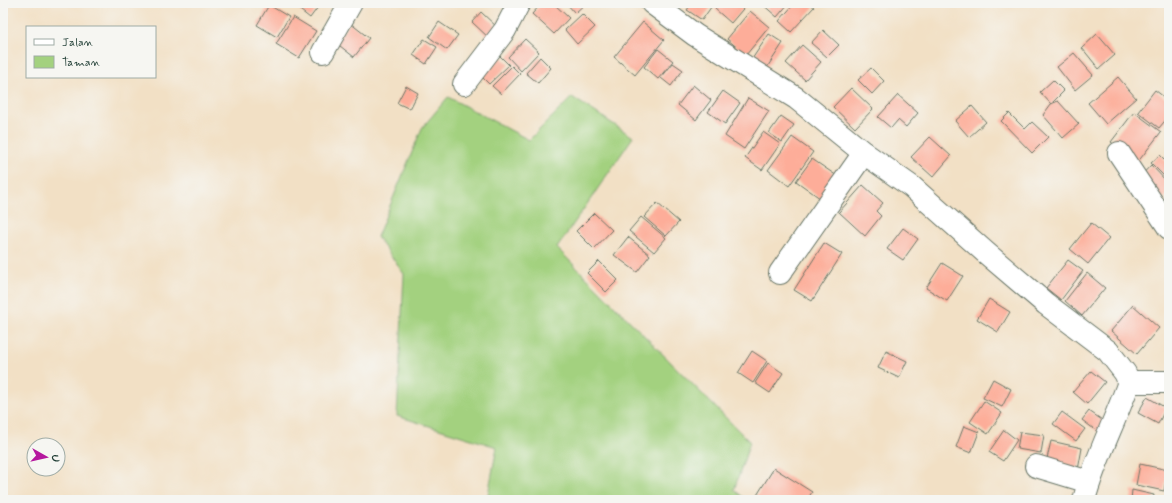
<svg xmlns="http://www.w3.org/2000/svg" width="1172" height="503" viewBox="0 0 1172 503" font-family="Mynerve,sans-serif">
<style>
.green{fill:#a3d17f;stroke:#61875a}
.building{fill:#fdad99}
.lines{fill:none;stroke-linecap:round;stroke-linejoin:round}
.minor-casing{stroke:#697667;stroke-width:24}
.minor{stroke:#fff;stroke-width:22}
</style>
<rect width="100%" height="100%" fill="#f6f6f2"/>
<filter id="ink" filterUnits="userSpaceOnUse"><feTurbulence type="fractalNoise" baseFrequency=".025" numOctaves="2"/><feDisplacementMap in="SourceGraphic" scale="8" xChannelSelector="R" yChannelSelector="G"/><feConvolveMatrix kernelMatrix="1 2 1 2 8 2 1 2 1" color-interpolation-filters="sRGB"/></filter>
<filter id="wash" filterUnits="userSpaceOnUse"><feTurbulence type="fractalNoise" baseFrequency=".012" numOctaves="4" result="noise"/><feDisplacementMap in="SourceGraphic" scale="16" xChannelSelector="R" yChannelSelector="G"/><feGaussianBlur stdDeviation="0.9" result="paint"/><feColorMatrix in="noise" values="0 0 0 0 0 0 0 0 0 0 0 0 0 0 0 0 0 1.4 0 .05"/><feComposite in="paint" operator="in"/></filter>
<g filter="url(#wash)">
<rect width="100%" height="100%" fill="#f2e0c5"/>
<path class="green" d="M448,97l81,43 43,-43 61,40 -76,111 193,194 -16,48 13,10h-260l10,-53 -100,-31 7,-142 -27,-37 45,-109z"/>
<g id="blocks">
<g class="building">
<path d="M291,3h30l-11,15z"/>
<path d="M542,3h11l16,15 -15,16 -22,-20z"/>
<path d="M566,3h20l-11,10z"/>
<path d="M692,3h22l-12,17 -15,-10z"/>
<path d="M720,3h28l-17,20 -16,-14z"/>
<path d="M761,3h28l-12,14z"/>
<path d="M795,3h14l5,4 -23,25 -12,-11z"/>
<path d="M269,5l20,12 -12,20 -20,-12z"/>
<path d="M750,11l19,16 -23,28 -19,-16z"/>
<path d="M481,12l18,17 -9,10 -18,-17z"/>
<path d="M582,14l13,13 -18,17 -12,-14z"/>
<path d="M293,17l23,14 -17,27 -23,-14z"/>
<path d="M439,22l19,13 -11,15 -18,-13z"/>
<path d="M643,22l21,18 -29,35 -21,-18z"/>
<path d="M350,23l19,15 -15,19 -19,-15z"/>
<path d="M823,30l16,15 -12,12 -16,-14z"/>
<path d="M769,34l14,9 -17,26 -14,-10z"/>
<path d="M1097,34l18,21 -16,14 -17,-21z"/>
<path d="M424,39l13,8 -11,17 -13,-9z"/>
<path d="M525,39l14,13 -18,19 -13,-14z"/>
<path d="M802,45l19,17 -16,18 -19,-17z"/>
<path d="M658,49l15,12 -15,18 -14,-12z"/>
<path d="M1074,53l19,22 -18,15 -18,-23z"/>
<path d="M499,55l10,10 -20,19 -10,-10z"/>
<path d="M540,57l11,11 -13,15 -12,-10z"/>
<path d="M673,63l10,7 -12,16 -10,-8z"/>
<path d="M512,66l8,8 -19,20 -9,-8z"/>
<path d="M871,68l13,13 -12,13 -14,-14z"/>
<path d="M1118,77l18,21 -30,26 -18,-21z"/>
<path d="M1053,80l11,11 -13,13 -11,-12z"/>
<path d="M693,85l18,15 -15,20 -18,-15z"/>
<path d="M406,86l12,7 -8,16 -13,-6z"/>
<path d="M851,88l22,21 -18,19 -22,-21z"/>
<path d="M1155,90l14,11v15l-10,12 -21,-16z"/>
<path d="M723,91l17,12 -15,21 -17,-12z"/>
<path d="M898,95l20,18 -12,14 -8,-7 -7,8 -13,-11z"/>
<path d="M748,98l21,13 -25,38 -19,-13z"/>
<path d="M1058,101l21,23 -16,14 -20,-23 8,-11z"/>
<path d="M972,106l14,16 -17,15 -14,-16z"/>
<path d="M1134,112l27,20 -24,31 -26,-21z"/>
<path d="M1009,113l16,16 7,-7 16,15 -16,16 -31,-32z"/>
<path d="M781,116l13,9 -12,17 -13,-9z"/>
<path d="M763,132l17,12 -18,26 -17,-12z"/>
<path d="M792,137l21,15 -24,34 -21,-16z"/>
<path d="M930,137l21,19 -18,21 -22,-20z"/>
<path d="M1160,155l9,9v17l-18,-18z"/>
<path d="M812,159l28,19 -16,23 -28,-20z"/>
<path d="M1151,165l18,19v9l-8,8 -23,-22z"/>
<path d="M863,185l20,18 -7,8 5,5 -16,20 -26,-24z"/>
<path d="M657,203l22,19 -13,14 -22,-19z"/>
<path d="M594,213l18,17 -18,19 -18,-18z"/>
<path d="M641,217l25,21 -12,14 -25,-21z"/>
<path d="M1091,223l18,15 -21,26 -18,-15z"/>
<path d="M903,228l15,11 -15,21 -16,-11z"/>
<path d="M628,237l22,18 -13,17 -23,-17z"/>
<path d="M824,243l18,11 -30,47 -18,-11z"/>
<path d="M1068,260l15,11 -22,29 -15,-12z"/>
<path d="M599,261l19,19 -12,12 -19,-19z"/>
<path d="M942,263l21,13 -16,25 -21,-13z"/>
<path d="M1087,273l18,15 -23,28 -17,-15z"/>
<path d="M989,299l21,13 -12,20 -21,-13z"/>
<path d="M1133,305l26,23 -22,26 -26,-23z"/>
<path d="M752,351l15,10 -14,22 -15,-10z"/>
<path d="M886,351l21,10 -8,17 -21,-10z"/>
<path d="M768,363l15,10 -13,20 -15,-10z"/>
<path d="M1091,371l14,11 -18,22 -14,-12z"/>
<path d="M993,379l18,10 -9,18 -19,-9z"/>
<path d="M1147,397l19,11 -8,16 -20,-11z"/>
<path d="M984,401l18,12 -14,21 -18,-12z"/>
<path d="M1089,411l16,11 -7,10 -16,-12z"/>
<path d="M1062,412l23,17 -9,12 -23,-17z"/>
<path d="M964,426l15,6 -8,21 -15,-6z"/>
<path d="M1004,430l13,10 -14,21 -14,-9z"/>
<path d="M1020,432l24,3 -3,18 -24,-4z"/>
<path d="M1051,441l31,7 -4,22 -32,-7z"/>
<path d="M1140,464l28,6 -4,21 -28,-6z"/>
<path d="M774,468l38,24 -5,8h-53z"/>
<path d="M1132,490l22,5 -1,5h-22z"/>
</g>
</g>
</g>
<g filter="url(#ink)">
<use href="#blocks" fill-opacity="0" stroke="#697667" stroke-width="1"/>
<g class="lines">
<defs>
<g id="minor">
<path d="M652,3l43,32 101,63 68,55 48,34 73,65 61,52 62,47 17,22 4,9c-14,40 -34,77 -45,118"/>
<path d="M323,52l28,-49"/>
<path d="M464,84l41,-54 14,-27"/>
<path d="M1119,153l50,75"/>
<path d="M780,273l84,-120"/>
<path d="M1129,382h40"/>
<path d="M1036,466l53,16"/>
</g>
</defs>
<use href="#minor" class="minor-casing"/>
<use href="#minor" class="minor"/>
</g>
</g>
<rect width="1172" height="503" fill="none" stroke="#f6f6f2" stroke-width="16"/>
<rect x="26" y="26" width="130" height="52" fill="#f6f6f2" stroke="#a0aca6"/>
<rect x="34" y="39" width="20" height="6" fill="#ffffff" stroke="#a0aca6"/>
<text x="62" y="46" font-size="12" fill="#1f3d34">Jalan</text>
<rect x="34" y="56" width="20" height="12" fill="#a3d17f" stroke="#a0aca6"/>
<text x="62" y="66" font-size="12" fill="#1f3d34">Taman</text>
<g transform="translate(46 457) rotate(98)"><circle r="19" fill="#f6f6f2" stroke="#a0aca6"/>
<path d="M0-3L7 15L0 10L-7 15Z" fill="#b5179e"/>
<text y="-6" font-size="11" font-weight="bold" text-anchor="middle" fill="#1f3d34">U</text>
</g>
</svg>
